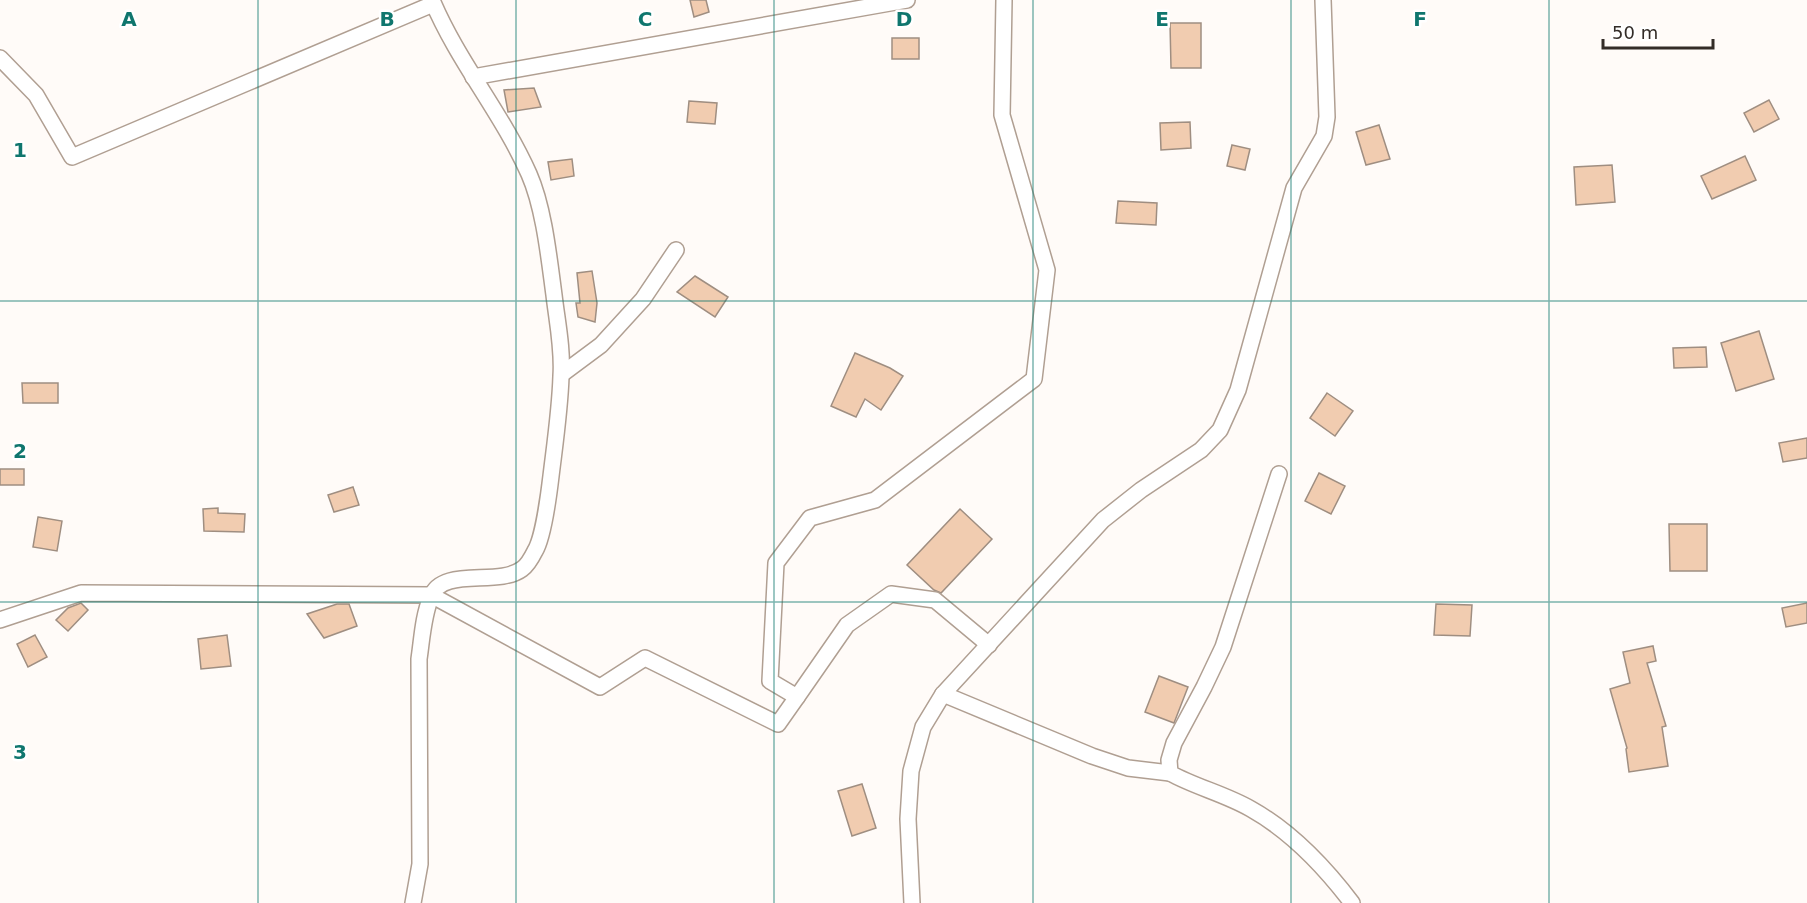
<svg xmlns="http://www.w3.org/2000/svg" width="1807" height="903" viewBox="0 0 1807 903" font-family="'DejaVu Sans',sans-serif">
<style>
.building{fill:#f1ccb0;stroke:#9f8e81;stroke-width:1.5}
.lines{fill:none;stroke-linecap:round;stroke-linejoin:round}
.street-casing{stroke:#b09f92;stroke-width:18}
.street{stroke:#fff;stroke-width:15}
.grid{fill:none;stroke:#0f766e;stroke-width:1.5;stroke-opacity:0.55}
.grid-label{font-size:20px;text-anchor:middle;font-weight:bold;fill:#0f766e;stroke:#fff;stroke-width:5;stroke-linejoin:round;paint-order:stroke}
</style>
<rect width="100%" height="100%" fill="#fffbf8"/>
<g class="building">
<path d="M690,0h16l3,12 -15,5z"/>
<path d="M1170,23h31v45h-30z"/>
<rect x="892" y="38" width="27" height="21"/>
<path d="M534,88l7,19 -33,5 -4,-22z"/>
<path d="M1769,100l10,19 -25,13 -10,-19z"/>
<path d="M689,101l28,2 -2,21 -28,-2z"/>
<path d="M1190,122l1,26 -30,2 -1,-27z"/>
<path d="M1379,125l11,34 -24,6 -10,-33z"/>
<path d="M1232,145l18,4 -5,21 -18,-4z"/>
<path d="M1745,156l11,24 -44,19 -11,-23z"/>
<path d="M572,159l2,17 -23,4 -3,-18z"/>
<path d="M1612,165l3,37 -39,3 -2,-38z"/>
<path d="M1118,201l39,2 -1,22 -40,-2z"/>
<path d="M592,271l5,32 -2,19 -17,-5 -2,-14h4l-3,-30z"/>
<path d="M695,276l33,21 -13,20 -38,-25z"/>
<path d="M1759,331l15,48 -38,12 -15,-48z"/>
<path d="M1706,347l1,20 -33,1 -1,-20z"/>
<path d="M855,353l35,15 13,8 -22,34 -16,-11 -9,18 -25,-11z"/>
<path d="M22,383h36v20h-35z"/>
<path d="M1327,393l26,18 -18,25 -25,-18z"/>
<path d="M1807,438v20l-24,4 -4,-19z"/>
<rect x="0" y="469" width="24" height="16"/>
<path d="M1319,473l26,13 -14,28 -26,-13z"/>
<path d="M353,487l6,18 -25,7 -6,-17z"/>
<path d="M218,508v5l27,1 -1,18 -40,-1 -1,-22z"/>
<path d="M960,509l32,30 -51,54 -7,-3 -27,-25z"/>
<path d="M38,517l24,4 -5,30 -24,-4z"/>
<path d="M1669,524h38v47h-37z"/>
<path d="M81,603l7,7 -20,21 -12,-11 12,-12z"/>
<path d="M1807,603v20l-21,4 -4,-19z"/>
<path d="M337,604h12l8,22 -33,12 -17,-24z"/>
<path d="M1436,604l36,1 -2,31 -36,-1z"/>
<path d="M35,635l12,22 -19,10 -11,-23z"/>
<path d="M227,635l4,31 -30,3 -3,-30z"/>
<path d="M1653,646l3,15 -9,2 19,63 -4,1 6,39 -39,6 -3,-23 1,-1 -17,-59 20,-6 -7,-31z"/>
<path d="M1159,676l29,11 -14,36 -29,-11z"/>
<path d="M862,784l14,44 -24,8 -14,-45z"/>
</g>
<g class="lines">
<defs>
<g id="street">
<path d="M0,58l36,37 36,62 361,-153"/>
<path d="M473,77l434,-77"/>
<path d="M562,374l39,-29 42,-46 33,-49"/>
<path d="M1279,474l-56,173 -19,40 -30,56 -5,17 1,13c25,14 55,21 81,36 41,23 73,57 101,94"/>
<path d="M0,620l81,-27 350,2 169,92 45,-29 133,66 19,-27"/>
<path d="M989,645l-54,-45 -44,-6 -44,31 -50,72 -27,-16 6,-118 34,-45 65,-18 159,-121 13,-109 -45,-155 2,-115"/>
<path d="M943,694l149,62 36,12 42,5"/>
<path d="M413,903l7,-39 -1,-205c3,-20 4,-43 12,-62 11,-31 67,-10 91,-28 6,-4 10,-12 13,-18 8,-13 14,-58 16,-75 4,-33 9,-67 10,-100 2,-27 -4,-55 -7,-81 -5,-37 -10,-87 -25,-121 -27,-61 -71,-112 -97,-174"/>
<path d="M912,903l-4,-84 3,-48 12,-44 20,-33 160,-174 38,-30 60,-40 19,-20 18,-40 56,-202 30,-52 3,-19 -4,-117"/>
</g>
</defs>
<use href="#street" class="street-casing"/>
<use href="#street" class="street"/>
</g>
<path class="grid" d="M258,0v903M516,0v903M774,0v903M1033,0v903M1291,0v903M1549,0v903M0,301h1807M0,602h1807"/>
<g class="grid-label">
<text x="129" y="26">A</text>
<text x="387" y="26">B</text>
<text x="645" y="26">C</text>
<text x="904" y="26">D</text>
<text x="1162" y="26">E</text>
<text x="1420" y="26">F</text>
<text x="20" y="157">1</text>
<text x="20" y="458">2</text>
<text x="20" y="759">3</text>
</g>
<path d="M1603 39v9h110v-9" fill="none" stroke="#332c27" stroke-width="3"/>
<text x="1612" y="39" font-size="18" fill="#332c27" stroke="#ffffff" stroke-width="4.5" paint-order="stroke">50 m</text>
</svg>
